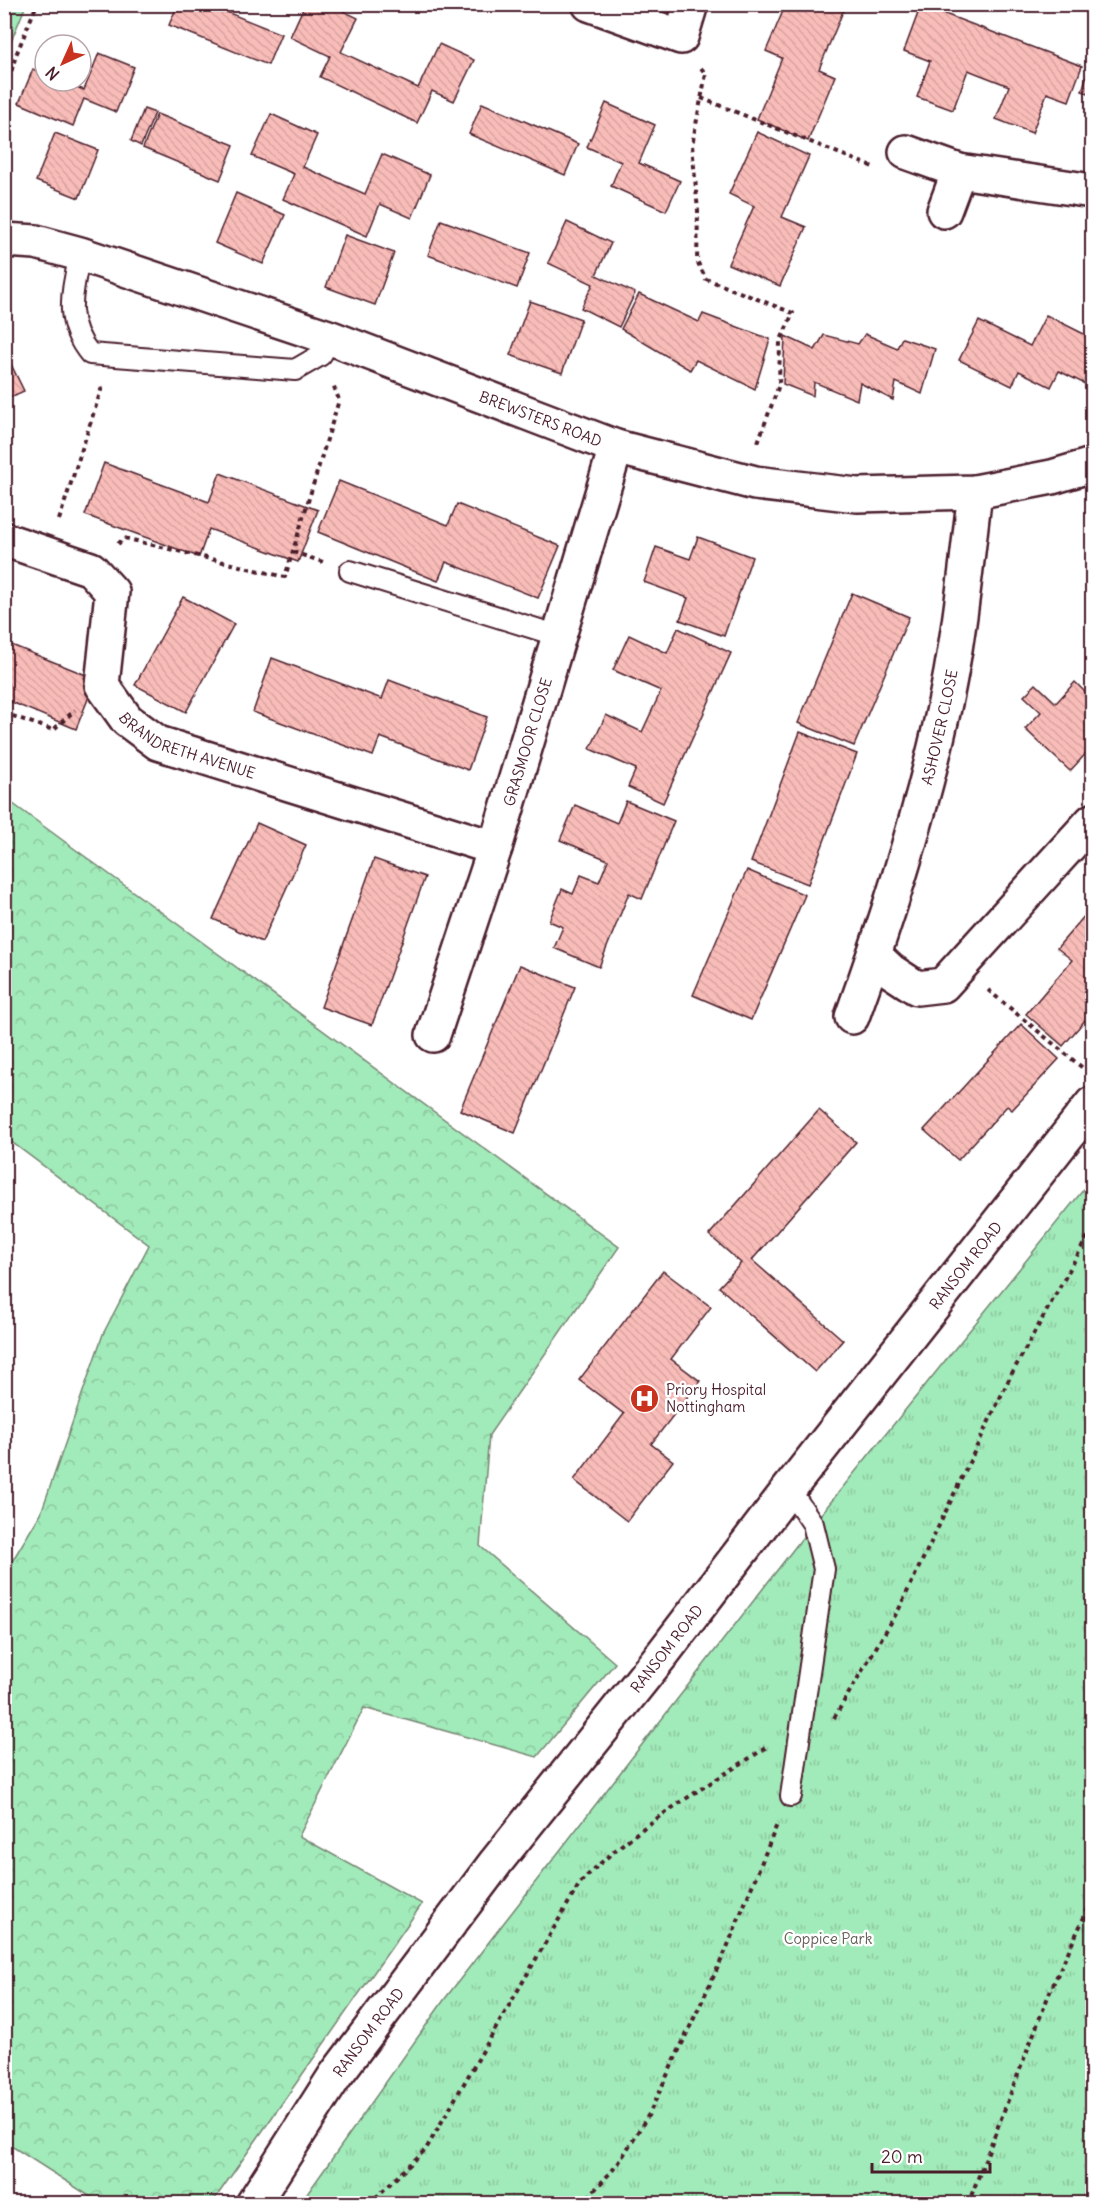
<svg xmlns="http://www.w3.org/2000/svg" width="1097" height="2208" viewBox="0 0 1097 2208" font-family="Delius,sans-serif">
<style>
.green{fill:#a1eab9;stroke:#768472;stroke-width:1.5}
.forest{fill:url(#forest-crowns);stroke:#768472;stroke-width:1.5}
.park{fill:url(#park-tufts);stroke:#768472;stroke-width:1.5}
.building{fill:url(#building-back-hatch);stroke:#4a1f2b;stroke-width:1.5}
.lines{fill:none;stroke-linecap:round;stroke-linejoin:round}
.lane-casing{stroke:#4a1f2b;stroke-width:24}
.street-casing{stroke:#4a1f2b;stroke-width:38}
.secondary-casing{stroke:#4a1f2b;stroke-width:38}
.path{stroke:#4a1f2b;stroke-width:4;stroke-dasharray:4.5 4.5;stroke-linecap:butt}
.lane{stroke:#fff;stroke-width:20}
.street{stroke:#fff;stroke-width:33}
.secondary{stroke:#fff;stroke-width:33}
.labels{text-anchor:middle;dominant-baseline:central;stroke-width:5;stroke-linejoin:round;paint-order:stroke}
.street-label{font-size:15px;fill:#4a1f2b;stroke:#fff}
.poi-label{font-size:15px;fill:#4a1f2b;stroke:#fff;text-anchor:start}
.park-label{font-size:15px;fill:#645c56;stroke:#fff}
</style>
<defs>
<pattern id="forest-crowns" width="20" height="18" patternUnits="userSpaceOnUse" patternTransform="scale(1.5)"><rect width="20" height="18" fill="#a1eab9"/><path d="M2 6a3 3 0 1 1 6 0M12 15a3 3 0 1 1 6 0" fill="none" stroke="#8cc89f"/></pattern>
<pattern id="park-tufts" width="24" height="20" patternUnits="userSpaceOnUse" patternTransform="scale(1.5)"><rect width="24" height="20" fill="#a1eab9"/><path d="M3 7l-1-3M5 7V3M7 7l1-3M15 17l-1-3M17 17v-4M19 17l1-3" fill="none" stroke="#8cc89f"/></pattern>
<pattern id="building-back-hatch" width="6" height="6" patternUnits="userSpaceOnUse" patternTransform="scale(1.5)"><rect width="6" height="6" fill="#f9bdb9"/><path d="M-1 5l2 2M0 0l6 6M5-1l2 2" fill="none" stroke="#d7a29f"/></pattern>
</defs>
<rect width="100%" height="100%" fill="#fff"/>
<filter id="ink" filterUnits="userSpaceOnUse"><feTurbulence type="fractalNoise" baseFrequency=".0167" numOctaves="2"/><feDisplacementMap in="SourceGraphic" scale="12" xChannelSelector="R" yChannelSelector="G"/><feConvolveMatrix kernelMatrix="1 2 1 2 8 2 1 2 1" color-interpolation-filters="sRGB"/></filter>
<g filter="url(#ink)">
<g class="green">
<path d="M5,4l21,1 -21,51 -1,-51z"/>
<path d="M1092,2181v22h-13z"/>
</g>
<path class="forest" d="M5,798l614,449 -130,188 -9,111 135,117 -78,94 -173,-49 -65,128 123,68 -210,299h-112l-90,-58 -5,7v-579l36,-60 62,-179 46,-89 -144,-108z"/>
<path class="park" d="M1092,1179v1002l-13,22 -779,1 144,-204 369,-476z"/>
<g class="building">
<path d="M107,4h18l-3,7z"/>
<path d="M178,4h29l74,30 -13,31 -99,-40z"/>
<path d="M305,4h24l29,14 -17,34 77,36 21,-44 35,16 -20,41 -22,-10 -15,32 -97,-46 10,-21 -40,-19z"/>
<path d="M786,4h47l11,5 -25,60 16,7 -27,65 -51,-22 25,-61 -16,-7z"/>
<path d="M921,5l161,61 -13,35 -22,-8 -15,40 -36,-14 13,-33 -41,-16 -15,40 -36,-13 13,-36 -26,-10z"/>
<path d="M99,53l35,14 -18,45 -32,-13 -11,27 -54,-23 14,-34 12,5v7h16l23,9z"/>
<path d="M1092,58v36l-10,-3z"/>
<path d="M482,103l96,41 -13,31 -96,-41z"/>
<path d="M606,103l49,22 -16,38 41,18 -14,30 -55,-25 10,-24 -34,-15z"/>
<path d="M144,109l11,4 -14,33 -10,-5z"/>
<path d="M157,114l77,31 -14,35 -77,-32z"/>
<path d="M271,114l46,21 -14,32 62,27 17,-40 48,21 -18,43 -32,-14 -13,32 -84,-37 11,-25 -42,-18z"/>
<path d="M757,132l52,24 -27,61 24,10 -26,59 -52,-22 26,-58 -25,-12z"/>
<path d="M55,133l43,17 -19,48 -43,-17z"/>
<path d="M236,193l49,22 -22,49 -48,-21z"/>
<path d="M441,220l89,33 -13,35 -89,-33z"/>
<path d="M567,222l44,21 -15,32 39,18 -16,34 -38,-19 12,-24 -45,-21z"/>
<path d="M345,235l49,18 -19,52 -49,-18z"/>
<path d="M639,294l60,28 4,-8 67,25 -15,50 -59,-29 -6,10 -69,-41z"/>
<path d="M530,301l51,18 -19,54 -52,-18z"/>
<path d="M1046,315l46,23v41l-3,7 -30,-15 -8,16 -32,-16 -7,15 -53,-26 20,-39 51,25z"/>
<path d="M865,334l32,14 5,-10 33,11 -13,45 -26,-12 -3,18 -33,-17 -3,17 -43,-18 -1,14 -30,-12 2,-48 30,14 9,-15 34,9z"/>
<path d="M4,350l20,41 -20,9z"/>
<path d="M104,463l105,39 11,-29 98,37 -20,52 -89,-33 -10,28 -114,-42z"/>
<path d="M339,481l109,44 9,-21 103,42 -22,52 -92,-36 -8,19 -120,-49z"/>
<path d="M698,537l54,20 -28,79 -44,-16 8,-22 -44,-16 12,-35 34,12z"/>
<path d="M852,593l57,24 -55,129 -56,-23z"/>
<path d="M183,597l51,27 -48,88 -51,-27z"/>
<path d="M678,628l53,25 -68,150 -35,-16 8,-18 -46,-20 16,-34 36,17 19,-41 -48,-21 16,-35 38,18z"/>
<path d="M4,642l92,37 -20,50 -72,-30z"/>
<path d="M272,658l110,41 7,-19 98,37 -19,53 -88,-33 -7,19 -120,-44z"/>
<path d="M1075,682l17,17v48l-22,24 -45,-42 16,-17 -17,-16 12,-12 20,19z"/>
<path d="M800,732l57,22 -49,130 -57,-22z"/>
<path d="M626,801l48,20 -32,78 -13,-6 -30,74 -45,-19 9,-21 -14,-6 13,-32 11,5 8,-19 18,7 9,-22 -48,-20 15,-35 42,18z"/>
<path d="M257,823l49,22 -44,97 -49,-23z"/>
<path d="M374,859l51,18 -53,148 -51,-18z"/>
<path d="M747,870l58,25 -54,125 -58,-25z"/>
<path d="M1092,907v105l-29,34 -37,-32 46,-54 -15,-12z"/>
<path d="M520,965l55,22 -60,146 -55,-23z"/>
<path d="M1021,1024l38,35 -47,51 -5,-4 -49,54 -34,-30z"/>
<path d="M819,1110l37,32 -104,118 91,80 -28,32 -96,-85 22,-24 -32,-28z"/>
<path d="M663,1271l48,36 -40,52 29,22 -49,63 22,17 -46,60 -53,-41 50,-66 -45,-34z"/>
</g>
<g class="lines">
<defs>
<g id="lane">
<path d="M80,254c-8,39 -17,67 10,100l205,16 26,-15 10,-17"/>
<path d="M350,571l209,65"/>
<path d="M789,1489l24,35 11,45 -33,227"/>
</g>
<g id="street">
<path d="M589,4l92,33 10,-33"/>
<path d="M906,152l53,19 133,20"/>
<path d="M944,211l15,-40"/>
<path id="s1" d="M4,240l32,2 44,12 251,84 285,109 139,36 102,12 118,-3 77,-15 40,-12"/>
<path id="s2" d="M6,540l85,29 21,23 -10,93 25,35 31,23 337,105"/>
<path d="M874,955l17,16 26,17 26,-3 149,-164"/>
<path id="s3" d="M852,1017c35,-97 68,-200 90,-300 17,-74 24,-150 33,-225"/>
<path id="s4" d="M433,1035l62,-187 121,-401"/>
</g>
<g id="secondary">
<path id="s5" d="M253,2204l82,-128 161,-214 168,-210 125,-163 303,-385"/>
</g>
</defs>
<use href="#lane" class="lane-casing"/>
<use href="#street" class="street-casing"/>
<use href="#secondary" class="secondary-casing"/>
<g class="path">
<path d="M701,68l5,6 -14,71 6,66 -1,50 9,18 87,34 -13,29 -1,43 -22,60"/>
<path d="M4,97l12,-42 21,-51"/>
<path d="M701,98l172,69"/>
<path d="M59,520l44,-136"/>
<path d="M118,544l6,-6 161,39 54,-177 -6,-16"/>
<path d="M293,552l30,10"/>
<path d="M4,713l49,17 22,-20"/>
<path d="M988,990l96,79"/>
<path d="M834,1718l65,-109 112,-234 81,-146"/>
<path d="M369,2204l57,-55 154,-266c54,-56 122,-94 187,-136"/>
<path d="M582,2204l36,-40 31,-50 77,-164 52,-128"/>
<path d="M968,2204l83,-215 41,-89"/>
</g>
<use href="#lane" class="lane"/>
<use href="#street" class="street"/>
<use href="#secondary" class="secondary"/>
</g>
</g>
<defs>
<symbol id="hospital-disc" viewBox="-11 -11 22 22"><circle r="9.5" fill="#c8321e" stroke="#fff"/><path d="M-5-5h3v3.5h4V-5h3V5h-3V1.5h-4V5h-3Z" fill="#fff"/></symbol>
</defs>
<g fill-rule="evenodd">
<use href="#hospital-disc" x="628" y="1382" width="33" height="33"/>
</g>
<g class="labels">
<g class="street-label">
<text stroke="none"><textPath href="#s1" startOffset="567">BREWSTERS ROAD</textPath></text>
<text stroke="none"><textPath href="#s3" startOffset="303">ASHOVER CLOSE</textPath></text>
<text stroke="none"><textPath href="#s2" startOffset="324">BRANDRETH AVENUE</textPath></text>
<text stroke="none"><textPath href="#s4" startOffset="308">GRASMOOR CLOSE</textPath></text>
<text stroke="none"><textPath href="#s5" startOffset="1179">RANSOM ROAD</textPath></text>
<text stroke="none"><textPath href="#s5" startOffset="693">RANSOM ROAD</textPath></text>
<text stroke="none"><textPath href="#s5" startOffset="207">RANSOM ROAD</textPath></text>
</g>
<g class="poi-label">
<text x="666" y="1389">Priory Hospital<tspan x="666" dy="17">Nottingham</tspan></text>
</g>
<g class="park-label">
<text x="828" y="1938">Coppice Park</text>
</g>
</g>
<rect width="1097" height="2208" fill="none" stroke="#fff" stroke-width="24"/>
<rect x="12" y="12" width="1073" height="2184" fill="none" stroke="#4a1f2b" stroke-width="2" filter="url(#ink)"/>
<g transform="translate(63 63) rotate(225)"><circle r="28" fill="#ffffff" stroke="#b7a5aa" stroke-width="1.5"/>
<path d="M0-4.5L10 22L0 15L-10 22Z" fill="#c8321e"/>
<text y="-9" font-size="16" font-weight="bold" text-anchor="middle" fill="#4a1f2b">N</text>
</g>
<path d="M872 2163v9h118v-9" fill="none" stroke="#4a1f2b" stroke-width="3"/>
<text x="881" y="2163" font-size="18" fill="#4a1f2b" stroke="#ffffff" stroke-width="4.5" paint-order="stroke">20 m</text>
</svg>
